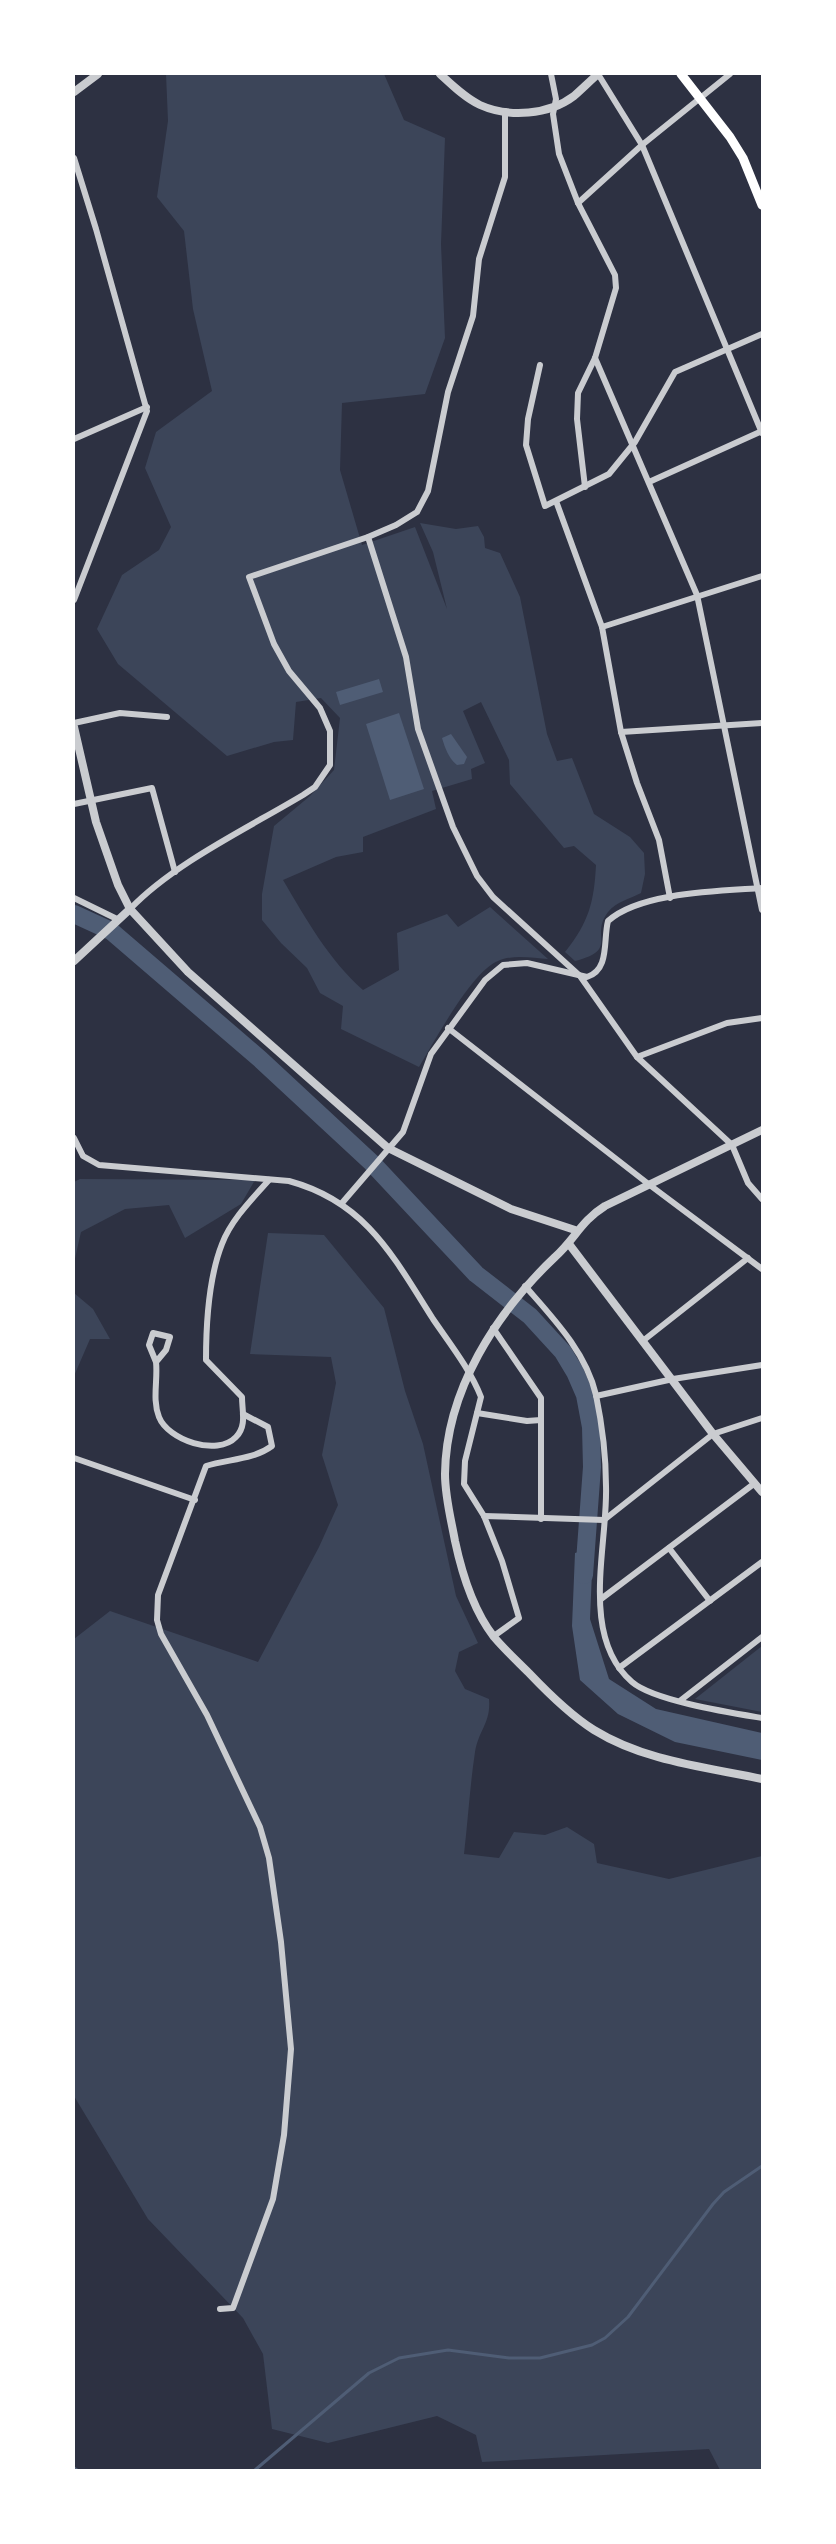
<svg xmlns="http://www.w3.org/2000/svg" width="836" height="2544" viewBox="0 0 836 2544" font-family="'Asap Condensed',sans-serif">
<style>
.green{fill:#3c4559}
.water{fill:#4f5d75}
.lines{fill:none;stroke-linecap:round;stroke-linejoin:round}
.stream{stroke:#4f5d75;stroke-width:3}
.river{stroke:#4f5d75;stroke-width:18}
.minor{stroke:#caccd0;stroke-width:6}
.tertiary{stroke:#caccd0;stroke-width:8}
.primary{stroke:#fff;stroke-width:9}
</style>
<rect width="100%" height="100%" fill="#2d3142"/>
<g class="green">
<path d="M166,74h218l20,46 41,18 -4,106 4,94 -20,56 -83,9 -2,67 22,75 53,-18 32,82 -14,-57 -13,-29 36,6 22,-3 6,11 1,11 15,5 20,44 27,137 10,27 15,-3 22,56 36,23 14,16 1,21 -4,19c-11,6 -24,8 -33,19 -19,25 12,37 -33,49l-10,-9c24,-30 29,-50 31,-87l-22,-19 -10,2 -54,-64 -1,-24 -28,-58 -18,9 22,52 -14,6 1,10 -40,12 4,18 -73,28v15l-27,5 -53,23c23,39 46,80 80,110l36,-20 -2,-37 50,-19 11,13 32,-20 58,52c-15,-1 -35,-5 -50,2 -26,10 -64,81 -79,106l-78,-38 2,-23 -23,-13 -13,-25 -26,-25 -19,-23v-26l12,-68 36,-30 24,-26 6,-52 -19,-20 -25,4 -3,38 -19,2 -47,14 -109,-92 -21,-35 25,-54 37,-25 12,-23 -26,-59 11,-36 56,-41 -19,-82 -9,-78 -27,-34 11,-76z"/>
<path d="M80,1179l175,1 -14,24 -56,34 -16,-33 -44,4 -44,23 -7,31v-81z"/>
<path d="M268,1233l56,2 60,73 21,83 18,53 33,152 22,47 -19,9 -4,19 10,18 24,10c2,24 -10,30 -14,53 -5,33 -7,68 -11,102l35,4 15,-26 31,3 22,-8 27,17 3,19 72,16 93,-23v614h-42l-11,-21 -227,13 -6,-27 -39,-19 -109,27 -56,-14 -9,-75 -20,-36 -95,-99 -74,-123v-457l36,-28 148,51 61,-115 19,-42 -16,-50 14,-72 -5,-26 -81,-3z"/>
<path d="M74,1293l19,16 17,30h-20l-16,37z"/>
<path d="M762,1646v66l-67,-13z"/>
</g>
<g class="water">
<path d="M379,679l4,13 -43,13 -4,-13z"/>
<path d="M399,713l25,76 -34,11 -24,-76z"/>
<path d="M451,734l16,23 -3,7 -7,1c-8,-6 -12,-17 -15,-27z"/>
<path d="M593,1548l-3,71 19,60 47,30 106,24v27l-87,-18 -57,-28 -38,-34 -8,-54 3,-73z"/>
</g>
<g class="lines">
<g class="stream">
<path d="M74,2468l3,2"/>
<path d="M255,2470l114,-97 30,-15 49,-8 61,8h31l52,-13 13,-7 23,-21 85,-113 11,-12 38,-26"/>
</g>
<path class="river" d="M74,914l37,17 149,128 112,104 104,111 54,42 33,36 12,20 10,23 6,32 1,40 -8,108"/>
<g class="minor">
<path d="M551,74l5,25 -3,15 6,40 19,49 37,72 1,13 -21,70 -17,35 -1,26 8,68"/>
<path d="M598,74l44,71 120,288"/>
<path d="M74,158l22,71 51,182 -73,189"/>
<path d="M578,203l64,-58 88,-71"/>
<path d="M595,358l102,237 65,315"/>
<path d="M540,365l-12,54 -2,26 19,61 64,-32 26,-32 40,-70 87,-38"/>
<path d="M74,439l73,-32"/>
<path d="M649,482l113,-51"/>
<path d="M556,501l46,126 19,105 16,51 22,57 11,58"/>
<path d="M368,537l38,120 12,72 35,98 24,49 16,21 87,79 57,81 95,88 16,38 14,16"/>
<path d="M602,627l160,-51"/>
<path d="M74,723l46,-10 47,4"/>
<path d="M621,732l141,-9"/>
<path d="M74,804l78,-16 23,84"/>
<path d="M74,898l43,21"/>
<path d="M130,909c44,-46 118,-81 173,-114l12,-8 15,-22v-34l-10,-23 -31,-37 -15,-27 -25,-67 119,-40 28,-12 21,-13 11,-21 20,-99 25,-76 6,-57 26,-82v-66"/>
<path d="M448,1028l203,158 111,83"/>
<path d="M637,1057l90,-34 35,-5"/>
<path d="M74,1138l9,18 16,9 190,16c77,21 104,75 144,138 17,25 37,50 48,78l-16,64 -1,23 20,32 18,45 17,57 -25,18"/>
<path d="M342,1203l61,-71 28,-78 54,-74 18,-15 24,-2 60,14c23,-7 16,-37 21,-56 32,-29 112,-30 154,-33"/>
<path d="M525,1286c28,32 61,66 71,109 6,29 10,62 10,91 2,60 -27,150 26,196 22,19 100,31 130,36"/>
<path d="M493,1328l48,70v121"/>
<path d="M644,1340l104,-82"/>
<path d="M156,1362l-7,-17 4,-12 17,4 -4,13 -10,12c2,18 -4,37 3,55 9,23 58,40 77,20 11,-11 6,-26 6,-40l-36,-37c0,-36 3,-83 16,-116 9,-24 30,-45 47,-64"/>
<path d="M596,1396l77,-17 89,-14"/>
<path d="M477,1413l50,8 14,-1"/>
<path d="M74,1458l121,42"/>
<path d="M484,1516l120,4 109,-86 49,-16"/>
<path d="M669,1548l41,53"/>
<path d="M601,1599l154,-116"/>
<path d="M619,1668l143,-106"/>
<path d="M681,1700l81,-63"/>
<path d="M220,2309l13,-1 40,-109 11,-64 7,-86 -10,-107 -12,-84 -9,-31 -53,-112 -46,-81 -4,-14 1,-25 48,-129c22,-7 47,-6 66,-20l-4,-19 -25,-13"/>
</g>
<g class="tertiary">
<path d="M440,74c12,11 25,24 40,31 29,13 69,10 94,-9 8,-7 16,-15 24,-22"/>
<path d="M74,92l24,-18"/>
<path d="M74,727l22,95 22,63 12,24 58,63 200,176 123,61 64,21"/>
<path d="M74,961l56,-52"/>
<path d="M762,1130l-157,76c-24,15 -30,33 -50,51 -59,56 -109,133 -110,217 0,23 6,45 10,67 7,33 18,69 39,96 11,13 23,24 35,36 19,20 41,42 65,57 50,31 111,37 168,49"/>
<path d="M569,1244l144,190 49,58"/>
</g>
<path class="primary" d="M681,74l49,63 13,21 19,47"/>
</g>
<rect width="836" height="2544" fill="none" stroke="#ffffff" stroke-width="150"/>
</svg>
